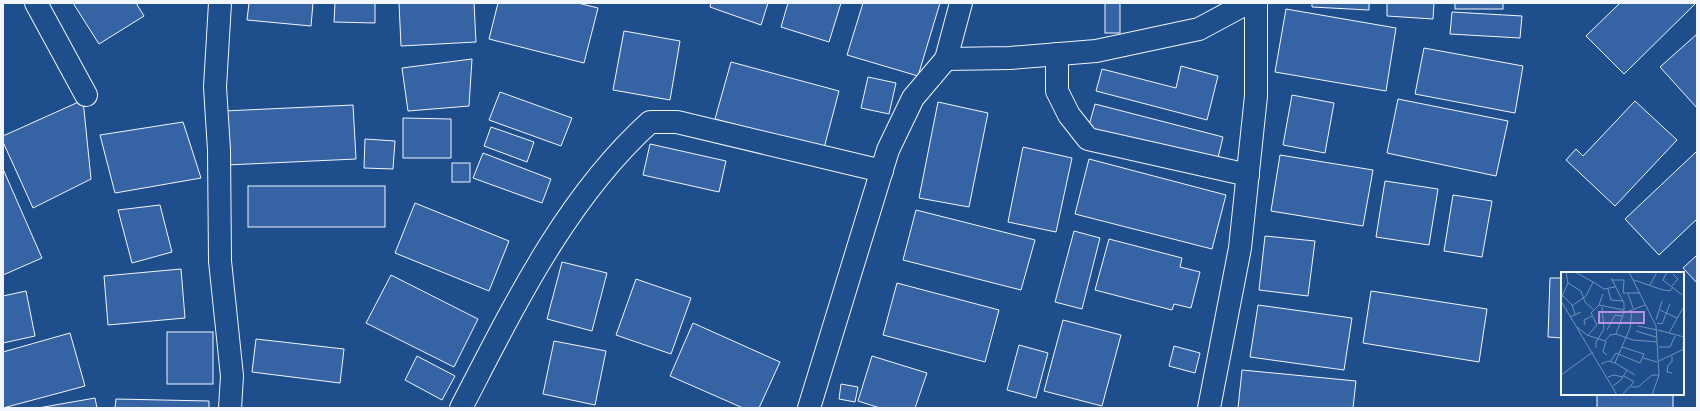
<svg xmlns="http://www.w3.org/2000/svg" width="1700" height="411" viewBox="0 0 1700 411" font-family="'PT Serif',serif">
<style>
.building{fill:#3563a3;stroke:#f2f6ff}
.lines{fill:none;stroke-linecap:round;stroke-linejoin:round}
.street-casing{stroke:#f2f6ff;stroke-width:24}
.street{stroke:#1f4e8c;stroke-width:22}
.inset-road{fill:none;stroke:#7391ba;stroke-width:1}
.view{fill:#b691df;fill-opacity:0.15;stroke:#b691df;stroke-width:2}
.inset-edge{fill:none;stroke:#f2f6ff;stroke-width:2}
</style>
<rect width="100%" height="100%" fill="#1f4e8c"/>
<g class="building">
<path d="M73,3h63l8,13 -45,28z"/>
<path d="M249,3h64l-2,23 -64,-6z"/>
<path d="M335,3h40v20l-41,-1z"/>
<path d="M399,3h75l2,39 -75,4z"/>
<path d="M498,3h80l20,5 -14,55 -95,-24z"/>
<path d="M711,3h57l-7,22 -51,-18z"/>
<path d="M788,3h53l-12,39 -48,-15z"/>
<path d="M863,3h77l-22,73 -71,-21z"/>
<rect x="1105" y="3" width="15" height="30"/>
<path d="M1312,3h57v7l-57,-3z"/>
<path d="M1387,3h47l-1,16 -46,-3z"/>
<rect x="1455" y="3" width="48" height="6"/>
<path d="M1620,3h76l-72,71 -38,-38z"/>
<path d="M1286,9l110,19 -10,63 -111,-19z"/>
<path d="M1452,12l70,4 -2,22 -70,-4z"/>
<path d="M624,31l56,10 -10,59 -57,-10z"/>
<path d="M1697,34v74l-37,-41z"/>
<path d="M1424,48l99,18 -8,47 -100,-19z"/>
<path d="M472,59l-3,47 -61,5 -6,-43z"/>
<path d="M731,62l108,29 -15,57 -109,-29z"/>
<path d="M1181,66l37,10 -11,44 -111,-29 6,-22 74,19z"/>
<path d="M868,77l28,6 -7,31 -28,-6z"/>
<path d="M500,92l72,26 -11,28 -72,-26z"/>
<path d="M1292,95l42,8 -9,50 -42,-8z"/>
<path d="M1398,99l110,22 -12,55 -109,-23z"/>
<path d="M83,100l8,79 -58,29 -30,-66v-6z"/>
<path d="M1635,101l42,39 -62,66 -49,-46 10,-11 7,7z"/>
<path d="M938,102l50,11 -19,94 -50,-9z"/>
<path d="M1095,104l128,33 -6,25 -129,-33z"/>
<path d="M353,105l3,54 -129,6 -3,-54z"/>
<path d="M403,118l48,1v39h-48z"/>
<path d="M183,122l18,56 -86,15 -15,-58z"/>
<path d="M491,127l43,15 -7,20 -43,-16z"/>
<path d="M365,139l30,2 -2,28 -29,-1z"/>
<path d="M650,144l76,17 -7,31 -76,-17z"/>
<path d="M1023,147l49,11 -16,74 -48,-10z"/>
<path d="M1697,151v68l-38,36 -34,-36z"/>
<path d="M483,153l68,26 -9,24 -69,-25z"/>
<path d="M1280,155l93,15 -10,56 -92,-15z"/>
<path d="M1089,159l137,36 -14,54 -137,-35z"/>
<rect x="452" y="163" width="18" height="19"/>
<path d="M3,169l39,89 -39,17z"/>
<path d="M1385,181l53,8 -9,56 -53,-8z"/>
<rect x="248" y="186" width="137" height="41"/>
<path d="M1453,195l39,6 -10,56 -38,-6z"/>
<path d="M415,203l94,38 -20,50 -94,-38z"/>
<path d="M160,205l12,47 -40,11 -14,-53z"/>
<path d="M916,210l119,30 -14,50 -118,-30z"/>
<path d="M1074,231l26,7 -18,71 -27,-7z"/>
<path d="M1265,236l50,5 -7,55 -49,-6z"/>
<path d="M1109,239l73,19 -2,9 20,5 -9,36 -17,-4 -2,6 -77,-20z"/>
<path d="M1697,255v28l-14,-15z"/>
<path d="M562,262l45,11 -15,58 -45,-12z"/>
<path d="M181,269l4,49 -77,7 -4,-49z"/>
<path d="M391,275l87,44 -24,48 -88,-44z"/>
<path d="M1550,278h12v60l-14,-1z"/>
<path d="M636,279l55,19 -20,56 -55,-19z"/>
<path d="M897,283l102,27 -14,52 -102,-27z"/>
<path d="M26,291l9,45 -32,7v-47z"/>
<path d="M1371,291l116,18 -8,53 -116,-19z"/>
<path d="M1258,305l94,13 -8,52 -94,-13z"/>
<path d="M1063,320l58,15 -19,71 -58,-15z"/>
<path d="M693,323l87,39 -21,46h-16l-73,-32z"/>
<rect x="167" y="332" width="46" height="52"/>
<path d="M70,333l15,53 -82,22v-56z"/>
<path d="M256,339l88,10 -4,34 -88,-11z"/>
<path d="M554,341l52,10 -11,54 -52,-11z"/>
<path d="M1019,345l29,8 -12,45 -29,-8z"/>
<path d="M1174,346l26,7 -5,20 -26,-7z"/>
<path d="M417,356l38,20 -13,24 -37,-20z"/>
<path d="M872,356l55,17 -12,35h-35l-22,-7z"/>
<path d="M1242,370l114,11 -3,27h-115z"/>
<path d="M841,384l17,3 -3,15 -16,-3z"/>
<rect x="1597" y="394" width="76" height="14"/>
<path d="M95,398l2,10h-59z"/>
<path d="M116,399l93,2v7h-94z"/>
</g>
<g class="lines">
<defs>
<g id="street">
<path d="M36,3l50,92"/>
<path d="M220,3l-5,84 4,63 1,111 12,115 -2,32"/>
<path d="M1057,54v37l12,24 19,24 160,36"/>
<path d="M946,59l64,-1 86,-7 103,-22 41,-22 2,-4"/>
<path d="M461,408c52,-100 104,-209 189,-286h27l205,49"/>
<path d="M809,408l79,-258 25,-52 33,-39 15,-56"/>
<path d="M1209,408l31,-160 16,-152v-93"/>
</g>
</defs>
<use href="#street" class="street-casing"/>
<use href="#street" class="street"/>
</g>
<g transform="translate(1561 272)">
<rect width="123" height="123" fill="#1f4e8c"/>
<path class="inset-road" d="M68,0l27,54 3,49 -7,20M106,0l-4,8 19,15M50,6l13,25v9l-8,22M51,8h12l-1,13M73,8l29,10 7,1 3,-4M32,10l11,7 11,-2M7,11l13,8 4,11 8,7M89,13l7,-13M111,14l6,-7 -5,-5M47,17l3,11 12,1M62,21h16M67,22l5,14M2,24l9,9 3,9M0,27l7,-16 -2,-11M0,29l56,94M38,33l25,5M11,34l14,-10 7,-14 -18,-10M99,38l17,8M63,41l21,-8M9,45l11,-5M95,48l6,-19M96,51l5,1 8,-20M24,53l-1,-5 8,-4M77,54l19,4M16,55l10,8 18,6 5,-6 6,-1 17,6 24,2M46,58l8,-15 7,1M97,58l26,7M75,59l20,6M108,61l14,-25M27,63l9,-10 -6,-12 8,-8 4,-11M45,69l-3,11 4,3M98,75h11l5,-11M35,76v-6l8,-13 -2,-22M122,78l1,-18M111,84v6l-4,3 -1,7 5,1M82,86l14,4M98,89l25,-12M49,90l6,-9 24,10 4,-9 -22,-7M54,91l15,-35 2,-17M40,92l7,-3 7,2 20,12M0,103l32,-23M47,105l6,-2 9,2M52,114l8,-6 6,-10M70,115h7l14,-12h7M61,123l12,-13 -10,-6"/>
<path class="view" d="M38,40h45v11h-45z"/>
<rect width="123" height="123" class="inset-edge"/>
</g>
<rect width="1700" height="411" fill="none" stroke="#f2f6ff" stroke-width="8"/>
</svg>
